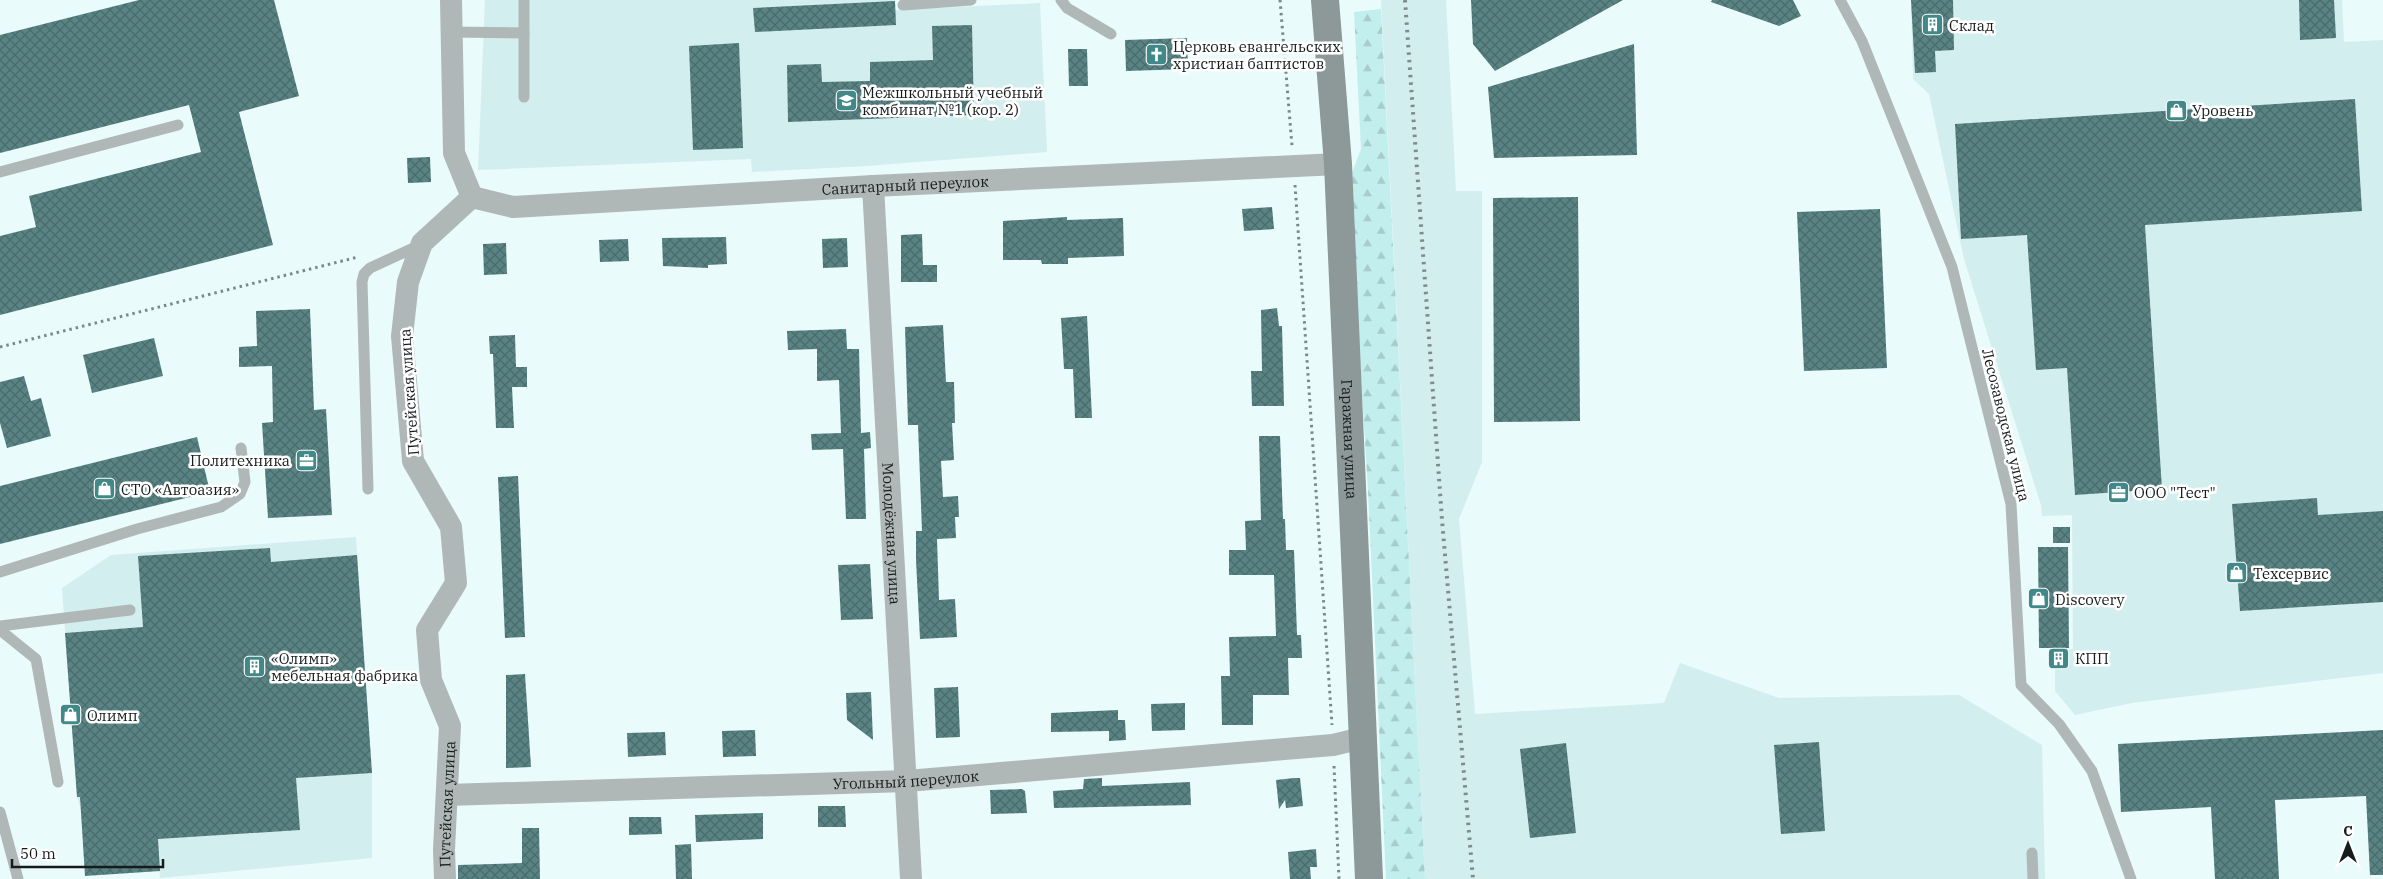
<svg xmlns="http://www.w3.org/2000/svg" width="2383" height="879" viewBox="0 0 2383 879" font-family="'IBM Plex Serif',serif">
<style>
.built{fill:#d3eeee}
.forest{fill:url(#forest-firs)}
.building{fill:url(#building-cross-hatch)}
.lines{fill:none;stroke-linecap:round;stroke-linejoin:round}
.path{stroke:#7c8888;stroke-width:3;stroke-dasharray:2.5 4;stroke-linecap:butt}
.lane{stroke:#b0b7b7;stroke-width:11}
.street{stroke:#b0b7b7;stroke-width:22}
.secondary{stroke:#8d9898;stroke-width:28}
.rail{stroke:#808c8c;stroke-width:4;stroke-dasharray:2.5 5;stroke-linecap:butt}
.labels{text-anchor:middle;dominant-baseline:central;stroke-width:5;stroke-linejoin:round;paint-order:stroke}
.poi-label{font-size:15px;fill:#161c1c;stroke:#fff;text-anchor:start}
.street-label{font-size:15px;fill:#161c1c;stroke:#fff}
</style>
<defs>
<pattern id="forest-firs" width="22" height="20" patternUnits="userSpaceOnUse" patternTransform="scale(1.25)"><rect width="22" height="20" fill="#c2eeee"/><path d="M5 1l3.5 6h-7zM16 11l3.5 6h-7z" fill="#a6cccc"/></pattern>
<pattern id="building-cross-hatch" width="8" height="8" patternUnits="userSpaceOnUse" patternTransform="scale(1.25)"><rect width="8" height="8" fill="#5a8484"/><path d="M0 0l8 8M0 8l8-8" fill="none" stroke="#496b6b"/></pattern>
</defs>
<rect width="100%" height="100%" fill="#e9fbfb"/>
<g class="built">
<path d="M485,0h410v10l145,-7 7,149 -181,14 -114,6 -1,-13 -273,11z"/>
<path d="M1381,0h65l10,191h26v271l-23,57 16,195 189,-11 16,-40 99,35 180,-3 83,50 3,134h-620z"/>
<path d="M1911,0h431l2,42 39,-2v633l-251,30 -57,12 -20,-24v-23l12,-18 6,-1 -1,-134 -30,1 -1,-11 -77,-246 -35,-165 -16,-15z"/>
<path d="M356,537l16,236v85l-212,20 -5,-76 -75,4 -3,-9 -15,-209 49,-33z"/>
</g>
<path class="forest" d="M1381,9l44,870h-39l-18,-389 -19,-309 12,-32 -7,-137z"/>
<g class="building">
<path d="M139,0h135l25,96 -60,16 34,133 -273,70v-79l36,-9 -7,-31 172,-44 -12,-47 -189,48v-118z"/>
<path d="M1471,0h152l-128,71 -22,-27z"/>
<path d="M1712,0h81l8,16 -22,10 -68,-24z"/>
<path d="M1911,0h42l1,50 -19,1 1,21 -21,1z"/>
<path d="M2299,0h35l2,38 -36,2z"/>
<path d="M895,1l1,24 -141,7 -2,-24z"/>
<path d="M972,25l2,90 -186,7 -1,-57 34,-1 1,18 48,-1v-19l63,-2 -1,-34z"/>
<path d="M1187,38l1,31 -62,2 -1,-31z"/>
<path d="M739,43l4,105 -50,2 -4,-104z"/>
<path d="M1634,44l3,111 -143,3 -6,-71z"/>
<path d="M1068,49h19l1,37h-19z"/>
<path d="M2355,99l7,112 -217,14 17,264 -87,6 -8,-127 -31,2 -9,-135 -66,4 -6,-115z"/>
<path d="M430,157l1,25 -23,1 -1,-25z"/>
<path d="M1578,197l2,224 -86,1 -1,-224z"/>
<path d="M1272,207l2,22 -30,2 -2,-22z"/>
<path d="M1880,209l7,159 -83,3 -7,-159z"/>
<path d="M1067,217v3l56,-2 1,38 -56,2v6h-26l-1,-4h-38v-39z"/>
<path d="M922,234l1,31h14v17h-36v-47z"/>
<path d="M726,237l1,27 -19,1v3l-45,-2 -1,-28z"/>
<path d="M847,238l1,29 -25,1 -1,-29z"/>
<path d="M628,239l1,22 -29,1 -1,-22z"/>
<path d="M506,243l1,31 -23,1 -1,-31z"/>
<path d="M1277,308l2,18h3l2,80h-32l-1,-35h11l-1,-61z"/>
<path d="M310,309l4,101 12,-1 6,106 -64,3 -6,-95 11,-1 -1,-56 -33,1v-20l18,-1 -1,-35z"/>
<path d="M1087,316l5,102h-17l-2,-49h-9l-3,-51z"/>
<path d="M943,325l3,57h8l1,41h-3l2,37 -13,1 2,36 15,-1 1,21h-4l1,21 -19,1 2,61 16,-1 2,38 -37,2 -4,-79v-29h6l-4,-106h-10l-3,-98z"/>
<path d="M846,329l1,20h12l2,84 9,-1 1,16 -7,1 2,70h-20l-3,-70 -31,1 -1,-16 30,-1 -2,-53 -22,1v-32l-29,1 -1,-19z"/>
<path d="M515,335l1,32h11v20h-15l2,41h-18l-3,-74h-3l-1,-18z"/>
<path d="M154,338l9,38 -71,17 -9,-38z"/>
<path d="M24,376l7,25 10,-3 10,38 -44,12 -7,-25v-41z"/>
<path d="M1259,436h21l3,83h2l1,31h8l3,85h4l1,23h-14l1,37h-36v30h-31l-1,-49h9l-1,-39 47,-1 -2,-61h-45v-25h17l-1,-29 16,-1z"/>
<path d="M197,437l13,55 -210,52v-58z"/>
<path d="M518,476l7,161 -20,1 -7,-161z"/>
<path d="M2317,498l1,17 65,-4v91l-143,9 -8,-107z"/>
<rect x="2053" y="527" width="17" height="16"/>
<path d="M2038,547h30l1,101h-2v20h-16v-20h-12z"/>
<path d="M270,548l1,14 86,-7 15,218 -76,5 4,52 -142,9 2,32 -75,5 -5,-79h-3l-12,-164 78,-6 -5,-71z"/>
<path d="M870,564l3,55 -32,1 -3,-55z"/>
<path d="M525,674l6,93 -25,1v-93z"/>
<path d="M958,687l2,50 -24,1 -2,-50z"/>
<path d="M871,692l2,48 -26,-20 -1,-27z"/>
<path d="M1185,703v27l-33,1 -1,-27z"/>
<path d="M1118,710v10h7l1,20 -17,1v-10l-58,1v-19z"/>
<path d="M755,730l1,26 -33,1 -1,-26z"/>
<path d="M2383,730v145h-13l-4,-79 -91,4 4,79h-64l-4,-72 -90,5 -3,-68z"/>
<path d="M665,732l1,23 -38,2 -1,-24z"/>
<path d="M1819,742l6,89 -44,3 -7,-89z"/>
<path d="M1566,743l10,90 -46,5 -10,-89z"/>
<path d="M1102,778v8l88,-4 1,23 -137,3 -1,-17 30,-2 1,-10z"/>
<path d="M1294,778h6l3,28 -17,2 -1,-8 -6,9 -3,-29z"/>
<path d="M1022,789l3,2 2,22 -36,1 -1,-24z"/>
<path d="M818,806h27l1,21h-28z"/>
<path d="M763,813v26l-67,3 -1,-27z"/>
<path d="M629,817h32l1,17 -33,1z"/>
<path d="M522,828h17l1,51h-82v-14l64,-2z"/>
<path d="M691,844l1,35h-16l-1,-34z"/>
<path d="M1316,849l1,18h-7l1,12h-21l-2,-27z"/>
</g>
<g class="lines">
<g class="path">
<path d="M1280,0l12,146"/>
<path d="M1295,185l37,540"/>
<path d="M0,347l358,-90"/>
<path d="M1334,766l5,113"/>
</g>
<g class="lane">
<path d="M524,0v33"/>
<path d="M1061,0l6,8 44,26"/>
<path d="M1840,0l22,41 90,226 59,237 10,181 38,39 33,47 39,108"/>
<path d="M903,5l68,-5"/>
<path d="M451,32l73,1v64"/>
<path d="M0,172l178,-47"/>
<path d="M368,489l-6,-207 2,-8 6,-6 50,-23"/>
<path d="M0,572l137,-43 84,-22 19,-13 5,-12 -4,-34"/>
<path d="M0,626l130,-16"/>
<path d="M0,630l36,29 22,123"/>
<path d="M0,812l18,67"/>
<path d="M2032,853l1,26"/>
</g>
<g class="street">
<path d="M451,0l3,153 18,44"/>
<path id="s1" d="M873,186l38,693"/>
<path id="s2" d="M472,197l41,10 360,-21 465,-22"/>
<path id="s3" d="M447,795l460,-14 426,-36 29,-7"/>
<path id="s4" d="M445,879l-1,-29 6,-124 -19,-46 -4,-50 29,-47 -5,-56 -38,-66 -11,-125 6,-54 14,-39 50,-46"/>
</g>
<path class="secondary" id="s5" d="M1325,0l13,164 31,715"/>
<path class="rail" d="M1405,0l37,520 31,359"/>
</g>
<defs>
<symbol id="building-square" viewBox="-11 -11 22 22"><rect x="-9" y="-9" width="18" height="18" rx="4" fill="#418989" stroke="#fff"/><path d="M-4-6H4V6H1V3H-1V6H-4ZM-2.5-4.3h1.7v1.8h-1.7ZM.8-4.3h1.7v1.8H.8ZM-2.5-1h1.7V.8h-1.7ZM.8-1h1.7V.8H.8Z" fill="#fff"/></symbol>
<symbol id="church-square" viewBox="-11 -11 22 22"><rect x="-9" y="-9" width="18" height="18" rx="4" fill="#418989" stroke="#fff"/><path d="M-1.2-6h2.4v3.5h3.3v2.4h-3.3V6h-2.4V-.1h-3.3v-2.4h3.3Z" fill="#fff"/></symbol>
<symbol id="university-square" viewBox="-11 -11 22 22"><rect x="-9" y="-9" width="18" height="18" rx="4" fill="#418989" stroke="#fff"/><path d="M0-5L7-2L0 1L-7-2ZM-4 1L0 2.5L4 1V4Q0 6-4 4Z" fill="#fff"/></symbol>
<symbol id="shop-square" viewBox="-11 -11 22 22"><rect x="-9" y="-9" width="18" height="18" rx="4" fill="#418989" stroke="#fff"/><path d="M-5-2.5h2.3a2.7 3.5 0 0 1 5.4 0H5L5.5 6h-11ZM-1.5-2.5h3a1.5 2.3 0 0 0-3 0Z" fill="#fff"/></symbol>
<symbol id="office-square" viewBox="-11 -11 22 22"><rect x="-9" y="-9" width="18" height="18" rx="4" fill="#418989" stroke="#fff"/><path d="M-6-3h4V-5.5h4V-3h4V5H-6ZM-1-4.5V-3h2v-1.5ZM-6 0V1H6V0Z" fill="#fff"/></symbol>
</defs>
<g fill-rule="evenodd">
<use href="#building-square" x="1920" y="12" width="25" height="25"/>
<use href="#church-square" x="1144" y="42" width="25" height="25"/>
<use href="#university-square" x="834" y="88" width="25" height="25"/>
<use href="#shop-square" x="2164" y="98" width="25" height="25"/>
<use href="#office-square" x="294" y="448" width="25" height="25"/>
<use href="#shop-square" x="92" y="476" width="25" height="25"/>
<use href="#office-square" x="2106" y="480" width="25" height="25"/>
<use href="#shop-square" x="2224" y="560" width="25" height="25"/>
<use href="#shop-square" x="2026" y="586" width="25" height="25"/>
<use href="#building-square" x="2046" y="646" width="25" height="25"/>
<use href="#building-square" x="242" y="654" width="25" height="25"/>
<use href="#shop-square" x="58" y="702" width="25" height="25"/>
</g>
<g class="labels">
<g class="poi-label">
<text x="1949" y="25">Склад</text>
<text x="1173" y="46">Церковь евангельских<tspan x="1173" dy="17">христиан баптистов</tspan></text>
<text x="862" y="92">Межшкольный учебный<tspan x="862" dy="17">комбинат №1 (кор. 2)</tspan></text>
<text x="2192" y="110">Уровень</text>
<text x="290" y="460" text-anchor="end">Политехника</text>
<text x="121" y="489">СТО «Автоазия»</text>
<text x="2134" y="492">ООО "Тест"</text>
<text x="2253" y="573">Техсервис</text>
<text x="2055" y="599">Discovery</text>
<text x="271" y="658">«Олимп»<tspan x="271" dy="17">мебельная фабрика</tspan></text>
<text x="2075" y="658">КПП</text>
<text x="87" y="715">Олимп</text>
</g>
<g class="street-label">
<text stroke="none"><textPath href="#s2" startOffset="435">Санитарный переулок</textPath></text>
<text transform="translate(409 392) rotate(-94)">Путейская улица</text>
<text transform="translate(2006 425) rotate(76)">Лесозаводская улица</text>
<text stroke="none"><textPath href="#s5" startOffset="440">Гаражная улица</textPath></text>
<text stroke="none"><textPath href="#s1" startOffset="348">Молодёжная улица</textPath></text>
<text stroke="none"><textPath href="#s3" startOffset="459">Угольный переулок</textPath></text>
<text stroke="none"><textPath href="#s4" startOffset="75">Путейская улица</textPath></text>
</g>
</g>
<g transform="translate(2348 844)" stroke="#ffffff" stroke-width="4" paint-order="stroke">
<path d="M0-4L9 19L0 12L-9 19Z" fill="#161c1c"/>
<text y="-8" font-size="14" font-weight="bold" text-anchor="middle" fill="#161c1c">С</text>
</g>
<path d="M12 859v8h151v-8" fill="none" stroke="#161c1c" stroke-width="2.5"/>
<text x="20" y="859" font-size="15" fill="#161c1c" stroke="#ffffff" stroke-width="4" paint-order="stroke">50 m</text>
</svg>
